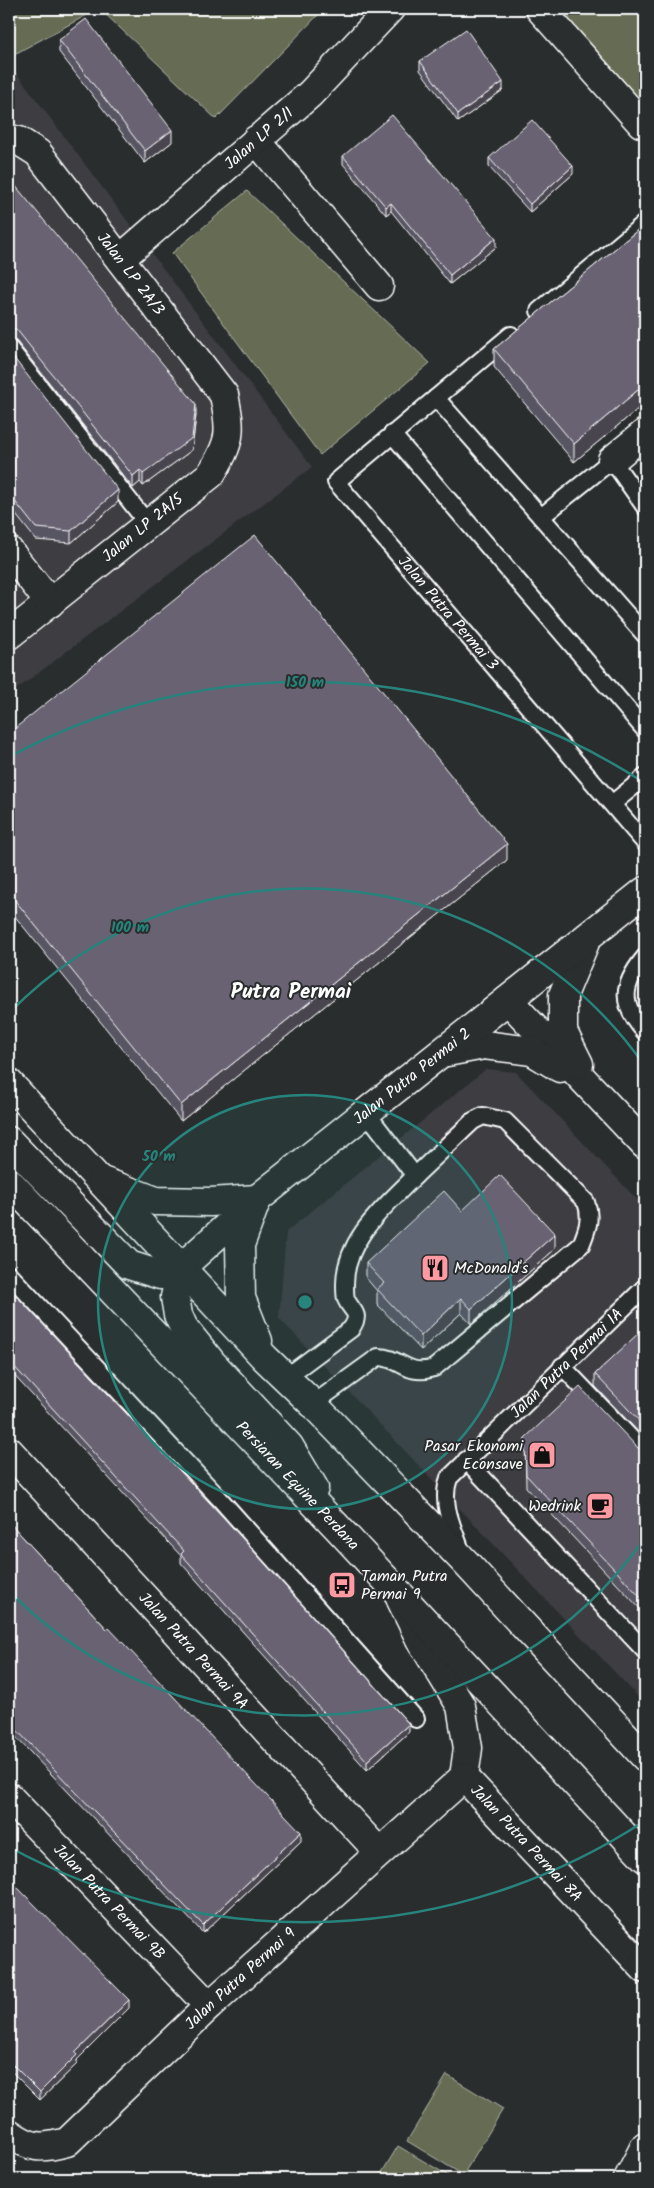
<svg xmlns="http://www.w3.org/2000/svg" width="654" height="2188" viewBox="0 0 654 2188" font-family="Kalam,sans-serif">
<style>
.built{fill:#3d3d43}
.green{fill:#656c52;stroke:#b2b6a8}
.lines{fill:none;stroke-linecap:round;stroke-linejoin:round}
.lane-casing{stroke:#fff;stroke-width:20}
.street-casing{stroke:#fff;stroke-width:31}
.secondary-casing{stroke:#fff;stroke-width:31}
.lane{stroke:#2a2d2e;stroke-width:16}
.street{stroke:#2a2d2e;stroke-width:28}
.secondary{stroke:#2a2d2e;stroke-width:28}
.wall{fill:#595463;stroke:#fff}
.shaded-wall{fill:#494550;stroke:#fff}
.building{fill:#686273;stroke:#fff}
.ring{fill:none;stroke:#27847c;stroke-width:2.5}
.labels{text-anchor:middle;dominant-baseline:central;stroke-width:4;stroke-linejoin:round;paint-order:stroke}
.street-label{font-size:16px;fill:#fff;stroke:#2a2d2e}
.poi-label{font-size:16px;fill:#fff;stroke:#2a2d2e;text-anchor:start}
.district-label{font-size:21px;font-weight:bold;fill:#fff;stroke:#2a2d2e}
.centre{fill:#27847c;stroke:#2a2d2e;stroke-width:2.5}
.ring-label{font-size:15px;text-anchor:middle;font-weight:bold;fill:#27847c;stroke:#2a2d2e;stroke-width:4;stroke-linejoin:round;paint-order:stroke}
</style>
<rect width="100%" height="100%" fill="#2a2d2e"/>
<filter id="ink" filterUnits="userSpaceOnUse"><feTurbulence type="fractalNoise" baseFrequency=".02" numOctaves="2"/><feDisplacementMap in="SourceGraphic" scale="10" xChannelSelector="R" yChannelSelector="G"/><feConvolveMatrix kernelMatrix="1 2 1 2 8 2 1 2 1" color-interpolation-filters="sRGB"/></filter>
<g filter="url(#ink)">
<g class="built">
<path d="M12,67l300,400 -303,228v-626z"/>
<path d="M486,1069l30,3 129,136v496l-366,-386 7,-86z"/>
</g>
<g class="green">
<path d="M9,9h89l-89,48z"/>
<path d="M100,9h224l-108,110z"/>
<path d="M556,9h89v115z"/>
<path d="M247,191l183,172 -110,92 -148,-202z"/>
<path d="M447,2075l56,34 -40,66 -56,-34z"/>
<path d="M398,2146l56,33h-76z"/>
</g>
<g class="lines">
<defs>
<g id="lane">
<path d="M539,311l106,-88"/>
<path id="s1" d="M511,335l-175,147 309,361"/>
<path d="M9,348l139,176"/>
<path d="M436,398l209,237"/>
<path d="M392,434l253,296"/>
<path d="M541,517l71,-57 33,47"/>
<path d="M613,803l32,-26"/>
<path d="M645,957c-24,29 -25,47 0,75"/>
<path d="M9,1274l210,224 197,221"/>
<path d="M562,1366l83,87"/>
<path d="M285,1378l66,-49c11,-17 1,-16 -5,-30 -1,-4 -1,-11 -1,-15 0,-46 41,-78 70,-108"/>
<path d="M313,1404l65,-47c23,0 28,20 56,11l147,-123c6,-15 11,-27 5,-43l-81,-81 -22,-5 -10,5 -58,55 -49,-64"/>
<path d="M466,1460l179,191"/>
<path id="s2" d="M461,1551c-8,-24 -21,-48 -12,-73l196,-191"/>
</g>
<g id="street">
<path d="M540,9l101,114"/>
<path id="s3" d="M9,139l10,2 19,12 186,242c8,38 7,46 -13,79l-202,161"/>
<path d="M256,140l123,146"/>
<path id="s4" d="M120,259l190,-165 80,-85"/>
<path d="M612,460l33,-27"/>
<path d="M9,551l41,52"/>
<path d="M508,1000l137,145"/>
<path d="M447,1052l37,-7 48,6 28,17"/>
<path d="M579,1064l-16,-32v-37l23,-55"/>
<path id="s5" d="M182,1267l75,-68 388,-308"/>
<path id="s6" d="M9,1451l370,401"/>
<path d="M401,1600l19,39 41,67 7,42 -4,29"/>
<path id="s7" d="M464,1777l181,192"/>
<path id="s8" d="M9,1797l200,209"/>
<path id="s9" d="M9,2133c22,16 32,16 58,9l142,-136 255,-229"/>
<path d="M628,2179l17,-33"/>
</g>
<g id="secondary">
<path d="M9,1083l256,275 48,46 152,158 180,195"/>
<path d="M9,1141l120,124 31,10 22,-8"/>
<path d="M102,1181l54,20 55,1 46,-3 -17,46 1,53 17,43"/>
<path id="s10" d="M9,1182l329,346 307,330"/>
<path d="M182,1267l-7,30 3,18 6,13 28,35 77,83 25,42"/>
<path d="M642,1965l3,2"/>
</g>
</defs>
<use href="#lane" class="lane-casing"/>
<use href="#street" class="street-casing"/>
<use href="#secondary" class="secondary-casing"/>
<use href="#lane" class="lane"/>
<use href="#street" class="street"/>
<use href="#secondary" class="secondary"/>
</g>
<g class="wall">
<path d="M59,40l113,102 -27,21 -86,-111z"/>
<path d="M420,61l83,29 -45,32 -38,-52z"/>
<path d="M343,156l153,91 -46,37 -59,-73 -5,4 -43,-51z"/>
<path d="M489,158l84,16 -43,38 -41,-45z"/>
<path d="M9,178l187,237 -4,35 -49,36 -3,-4 -7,6 -116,-146 -5,-3h-3z"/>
<path d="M645,224v179l-71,59 -80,-95v-18z"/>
<path d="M9,352l109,150 -47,41 -35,-3 -27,-34z"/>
<path d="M9,733l498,127 -326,261 -172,-212z"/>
<path d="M462,1211l93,38 -84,75 -10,-11 -40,37 -44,-46v-13l-11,-13v-15z"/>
<path d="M9,1288l400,444 -42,38 -186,-207v-7l-172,-186z"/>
<path d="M645,1328v111l-50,-53v-12z"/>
<path d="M525,1438l113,10 7,2v164l-119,-127z"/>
<path d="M9,1522l292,319 -98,92 -194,-203z"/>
<path d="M9,1879l120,129 -52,52v4l-37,36 -31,-31z"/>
</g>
<g class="shaded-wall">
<path d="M503,82v8l-45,32v-8z"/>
<path d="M172,130v12l-27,21v-12z"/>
<path d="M573,166v8l-43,38v-8z"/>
<path d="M391,203v8l-5,4v-8z"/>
<path d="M496,238v9l-46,37v-9z"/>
<path d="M645,384v19l-71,59v-18z"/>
<path d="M196,404v11l-4,35 -49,36v-12z"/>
<path d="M140,470v12l-7,6v-12z"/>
<path d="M118,490v12l-47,41v-12z"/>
<path d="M507,844v16l-326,261v-16z"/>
<path d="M555,1234v15l-84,75v-15z"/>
<path d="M461,1298v15l-40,37v-14z"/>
<path d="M409,1724v8l-42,38v-9z"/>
<path d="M301,1832v9l-98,92v-8z"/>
<path d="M129,2000v8l-52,52v4l-37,36v-8l35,-39z"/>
</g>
<g class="building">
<path d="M86,19l86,111 -27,21 -86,-111z"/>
<path d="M466,29l37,53 -45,32 -38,-53z"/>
<path d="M392,115l104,123 -46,37 -59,-72 -5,4 -43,-51z"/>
<path d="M532,120l41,46 -43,38 -41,-46z"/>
<path d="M9,178l187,226 -4,34 -49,36 -3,-4 -7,6 -116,-146 -5,-3h-3z"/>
<path d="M645,224v160l-71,60 -80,-95z"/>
<path d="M9,352l109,138 -47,41 -35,-3 -27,-34z"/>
<path d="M255,535l252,309 -326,261 -172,-212v-160z"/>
<path d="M500,1175l55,59 -84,75 -10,-11 -40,38 -44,-47 7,-6 -18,-20 78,-72 18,20z"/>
<path d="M9,1288l214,229 186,207 -42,37 -186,-207 3,-3 -175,-190z"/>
<path d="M644,1328h1v99l-50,-53z"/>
<path d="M580,1387l58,61 7,2v152l-119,-127 -1,-37z"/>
<path d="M9,1522l98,107 2,-1 192,204 -98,93 -194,-203z"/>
<path d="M9,1879l120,121 -54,53 2,2 -37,37 -31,-31z"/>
</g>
</g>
<circle cx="305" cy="1302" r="207" fill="#27847c" fill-opacity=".12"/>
<g class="ring">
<circle cx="305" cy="1302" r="207"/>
<path d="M644 1539A414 414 0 0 1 10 1592M10 1012A414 414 0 0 1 644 1065"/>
<path d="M643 1822A620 620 0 0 1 9 1847M9 757A620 620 0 0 1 643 782"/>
</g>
<defs>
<symbol id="restaurant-square" viewBox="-11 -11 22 22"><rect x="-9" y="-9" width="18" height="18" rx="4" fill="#ff9aa2" stroke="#2a2d2e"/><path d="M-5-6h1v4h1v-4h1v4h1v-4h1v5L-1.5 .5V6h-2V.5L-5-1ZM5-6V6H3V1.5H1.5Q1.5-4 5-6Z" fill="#111"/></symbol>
<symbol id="shop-square" viewBox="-11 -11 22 22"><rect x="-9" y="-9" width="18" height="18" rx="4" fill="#ff9aa2" stroke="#2a2d2e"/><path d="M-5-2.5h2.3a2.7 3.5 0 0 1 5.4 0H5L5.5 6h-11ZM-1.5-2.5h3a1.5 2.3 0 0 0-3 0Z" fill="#111"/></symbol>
<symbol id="cafe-square" viewBox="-11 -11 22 22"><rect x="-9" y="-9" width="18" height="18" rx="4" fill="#ff9aa2" stroke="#2a2d2e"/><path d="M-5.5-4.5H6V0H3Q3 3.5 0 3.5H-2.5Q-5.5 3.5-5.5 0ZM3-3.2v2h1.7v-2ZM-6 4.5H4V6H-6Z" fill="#111"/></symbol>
<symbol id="bus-square" viewBox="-11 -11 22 22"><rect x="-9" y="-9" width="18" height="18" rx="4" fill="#ff9aa2" stroke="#2a2d2e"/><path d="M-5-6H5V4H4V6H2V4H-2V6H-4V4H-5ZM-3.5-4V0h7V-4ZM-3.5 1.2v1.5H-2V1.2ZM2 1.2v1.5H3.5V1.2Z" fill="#111"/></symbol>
</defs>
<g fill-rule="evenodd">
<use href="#restaurant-square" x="419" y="1252" width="32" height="32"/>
<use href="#shop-square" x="526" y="1439" width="32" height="32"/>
<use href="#cafe-square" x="584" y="1490" width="32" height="32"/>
<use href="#bus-square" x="326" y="1569" width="32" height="32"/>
</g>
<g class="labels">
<g class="street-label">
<text stroke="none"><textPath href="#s4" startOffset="184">Jalan LP 2/1</textPath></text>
<text stroke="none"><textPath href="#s3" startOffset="185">Jalan LP 2A/3</textPath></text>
<text transform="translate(143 528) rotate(-39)">Jalan LP 2A/5</text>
<text stroke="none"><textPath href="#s1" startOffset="401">Jalan Putra Permai 3</textPath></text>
<text stroke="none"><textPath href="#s5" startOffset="299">Jalan Putra Permai 2</textPath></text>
<text stroke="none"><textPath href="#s2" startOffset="240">Jalan Putra Permai 1A</textPath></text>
<text stroke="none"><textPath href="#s10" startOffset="419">Persiaran Equine Perdana</textPath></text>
<text stroke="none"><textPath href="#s6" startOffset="272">Jalan Putra Permai 9A</textPath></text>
<text stroke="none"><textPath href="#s7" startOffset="91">Jalan Putra Permai 8A</textPath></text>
<text stroke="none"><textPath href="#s8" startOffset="145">Jalan Putra Permai 9B</textPath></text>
<text stroke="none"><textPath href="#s9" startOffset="300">Jalan Putra Permai 9</textPath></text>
</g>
<g class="poi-label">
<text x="454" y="1268">McDonald's</text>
<text x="523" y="1446" text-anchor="end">Pasar Ekonomi<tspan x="523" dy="18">Econsave</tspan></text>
<text x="581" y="1506" text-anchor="end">Wedrink</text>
<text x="361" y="1576">Taman Putra<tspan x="361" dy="18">Permai 9</tspan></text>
</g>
<g class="district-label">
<text x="291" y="992">Putra Permai</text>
</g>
</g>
<circle cx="305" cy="1302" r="8" class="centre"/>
<g class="ring-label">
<text x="305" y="687">150 m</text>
<text x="130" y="932">100 m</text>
<text x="159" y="1161">50 m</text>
</g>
<rect width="654" height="2188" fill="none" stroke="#2a2d2e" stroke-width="30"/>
<rect x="15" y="15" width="624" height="2158" fill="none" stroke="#fff" stroke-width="2" filter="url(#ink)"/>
</svg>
